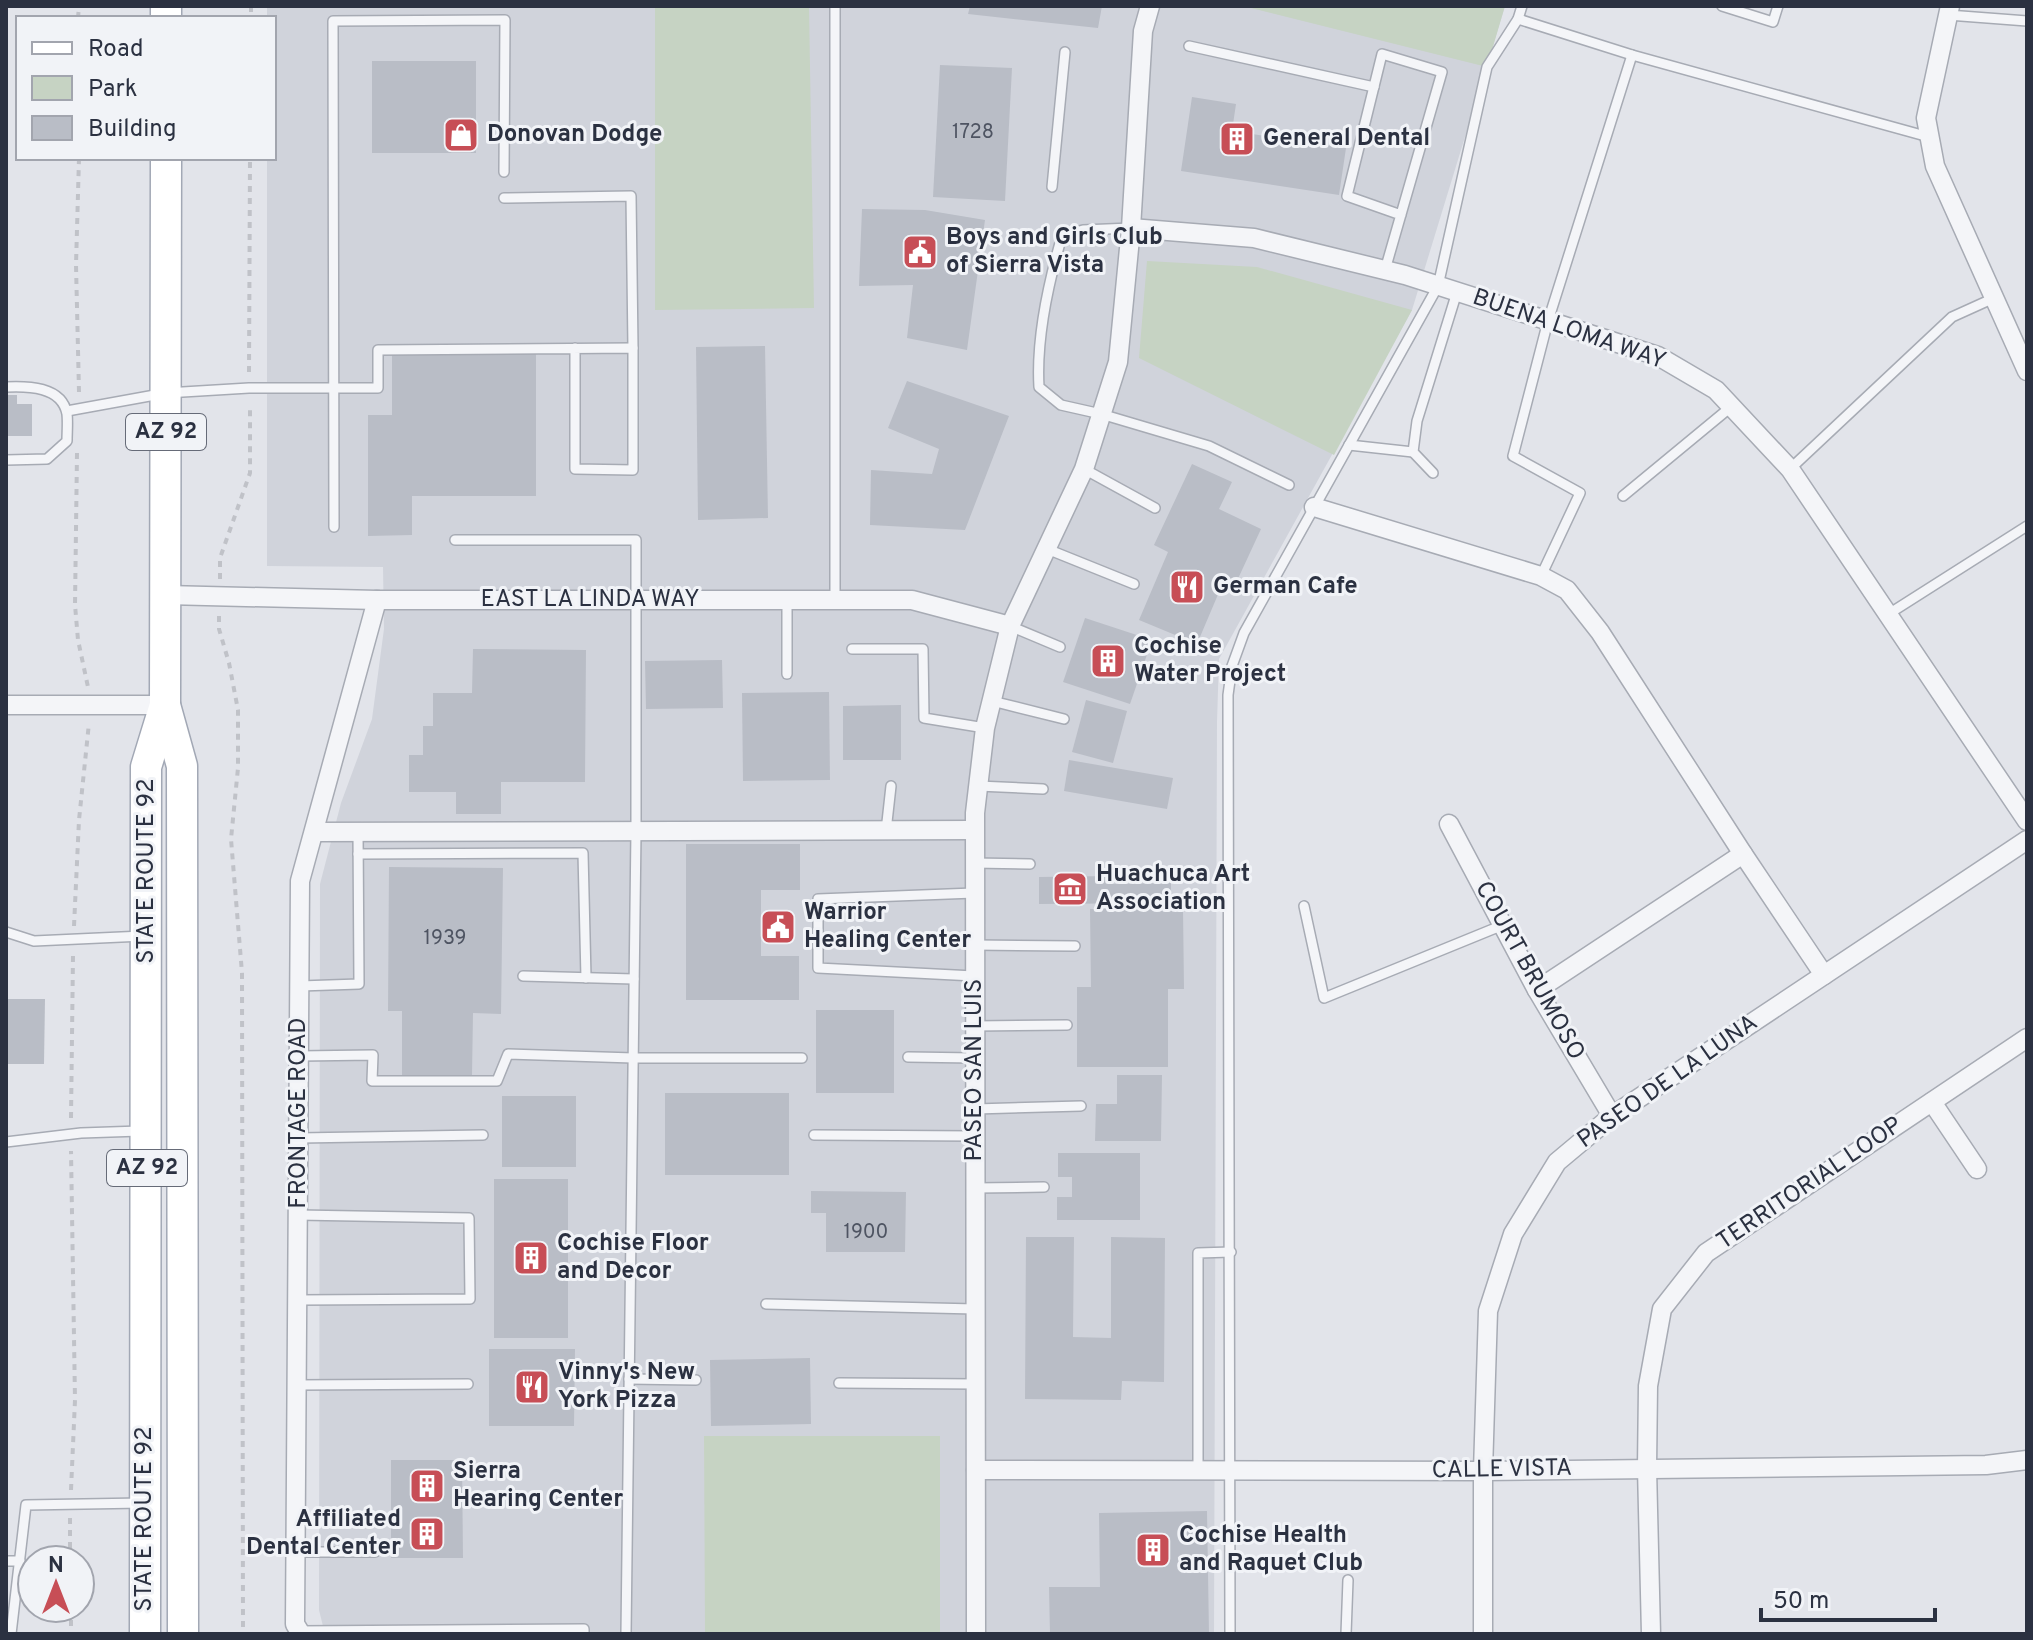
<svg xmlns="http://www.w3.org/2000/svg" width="2033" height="1640" viewBox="0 0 2033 1640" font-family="Overpass,sans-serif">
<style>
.built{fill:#d0d3db}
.green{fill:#c6d3c3}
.building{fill:#b9bdc6}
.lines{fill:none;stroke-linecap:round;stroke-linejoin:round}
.lane-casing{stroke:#a7abb4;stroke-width:12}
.street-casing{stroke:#a7abb4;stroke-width:21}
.primary-casing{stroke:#a2a8b5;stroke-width:33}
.path{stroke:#c0c2c8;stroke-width:4;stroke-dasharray:6 6;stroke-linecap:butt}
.lane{stroke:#f4f5f8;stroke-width:9}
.street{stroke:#f4f5f8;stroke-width:18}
.primary{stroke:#fff;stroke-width:30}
.labels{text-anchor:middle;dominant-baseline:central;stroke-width:6;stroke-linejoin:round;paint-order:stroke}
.number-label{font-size:20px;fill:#4e5462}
.shield{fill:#f1f3f7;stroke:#666b78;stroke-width:2}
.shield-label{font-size:22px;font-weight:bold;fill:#2b3141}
.poi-label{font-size:24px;font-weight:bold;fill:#2b3141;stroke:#f1f3f7;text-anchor:start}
.street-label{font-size:24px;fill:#2b3141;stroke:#f1f3f7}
</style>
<rect width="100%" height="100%" fill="#e2e4ea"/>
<path class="built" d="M267,6h1238l-93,304 -193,349 -2,63 -3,912h-889l-6,-24 1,-726 21,-81 31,-84 12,-90 -1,-62 -116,-1v-408h7v-140h-7z"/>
<g class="green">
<path d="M655,6h154l5,302 -159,2z"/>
<path d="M1243,6h262l-18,61z"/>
<path d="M1147,261l110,6 155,43 -78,145 -195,-97z"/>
<path d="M704,1436h236v198h-235z"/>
</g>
<g class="building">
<path d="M970,6h132l-4,22 -130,-14z"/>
<rect x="372" y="61" width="104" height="92"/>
<path d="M940,65l72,3 -7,133 -72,-4z"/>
<path d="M1192,97l44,7 -4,27 114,17 -7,47 -158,-24z"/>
<path d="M862,209l63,1 60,10 -18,130 -60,-12 6,-53 -54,1z"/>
<path d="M765,346l3,172 -70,2 -2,-173z"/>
<path d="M392,354h144v142h-124v39l-44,1v-121h24z"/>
<path d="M907,381l102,35 -44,114 -95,-5 1,-55 61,4 7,-25 -51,-21z"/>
<path d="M6,395h11v9h15v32h-26z"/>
<path d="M1192,464l40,18 -13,27 42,20 -25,54 -11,-5 -28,66 -58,-24 29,-68 -14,-7z"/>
<path d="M1085,618l67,22 -22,64 -67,-22z"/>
<path d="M473,649l113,1 -1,132h-84v32h-45v-22h-47v-37h14v-29h10v-33h39z"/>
<path d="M722,660l1,48 -77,1 -1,-48z"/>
<path d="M829,692l1,88 -87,1 -1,-88z"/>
<path d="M1086,700l41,11 -14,52 -41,-11z"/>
<path d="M901,705v55h-58v-54z"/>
<path d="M1069,760l104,18 -6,31 -103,-18z"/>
<path d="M686,844h114v46h-39v66h38v44h-113z"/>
<path d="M389,867l114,1 -2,146 -28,-1 -1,62h-70v-64h-14z"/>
<path d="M1110,876v8l61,-1v20l-132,1v-27z"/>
<path d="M1090,909h93l1,80h-16v78h-91v-80h14z"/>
<path d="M6,999h39l-1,65h-38z"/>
<rect x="816" y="1010" width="78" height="83"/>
<path d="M1117,1075h45l-1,66h-66l1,-37h21z"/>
<rect x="665" y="1093" width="124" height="82"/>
<rect x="502" y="1096" width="74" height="71"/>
<path d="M1058,1153h82v67h-83v-23h15v-20h-14z"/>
<rect x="494" y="1179" width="74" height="159"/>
<path d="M811,1191l95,1 -1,60h-79v-39h-15z"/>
<path d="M1026,1237h48l-1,100 38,1v-101l54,1 -1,144 -42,-1 -1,19 -96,-1z"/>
<path d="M489,1349h86l-1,77h-85z"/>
<path d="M810,1358l1,66 -100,2 -1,-66z"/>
<path d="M391,1460h71l1,98h-72z"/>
<path d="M1207,1511l2,123h-159l-1,-47h51l-1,-74z"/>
</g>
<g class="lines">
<defs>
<g id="lane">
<path d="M835,6v594"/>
<path d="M1722,6l51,16 5,-16"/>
<path d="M1948,15l79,6"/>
<path d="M1518,19l114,36 297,82"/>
<path d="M1189,46l185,41"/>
<path d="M1052,187l13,-135"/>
<path d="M504,198l127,-2 2,152"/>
<path d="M1131,228l-48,2 -21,6c-14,48 -26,101 -23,151l22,18 40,9 108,32 80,39"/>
<path d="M1385,270l57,-198 -60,-18 -35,142 54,19"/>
<path d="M6,387c21,-1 56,-1 61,27 1,8 0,18 0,27l-20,18 -41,1"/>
<path d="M67,411l99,-18 83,-5h129v-38l255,-2v122l-58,-1v-121"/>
<path d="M1349,445l64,7"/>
<path d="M1084,469l71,39"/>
<path d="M1790,469l162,-152 42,-19"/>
<path d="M1433,473l-20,-21 4,-31 40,-129"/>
<path d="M1623,496l109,-90"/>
<path d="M334,527l-1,-506 172,-1 -1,152"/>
<path d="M455,540h181v291l-10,803"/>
<path d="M1047,549l87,35"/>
<path d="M1541,576l39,-83 -67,-37 35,-135 84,-266"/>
<path d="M787,600v74"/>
<path d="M1887,615l140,-89"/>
<path d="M1010,626l50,21"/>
<path d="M852,649h71l1,69 61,10"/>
<path d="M992,701l72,18"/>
<path d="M978,786l65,3"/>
<path d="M886,831l5,-45"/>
<path d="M358,854l225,-1 3,125"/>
<path d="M974,863l56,1"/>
<path d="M974,893l-156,6v69l156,8"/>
<path d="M1304,906l20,92 179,-73"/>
<path d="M6,932l28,9 109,-5"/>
<path d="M974,945l101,1"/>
<path d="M523,976l111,3"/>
<path d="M300,986l59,-2 -1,-152"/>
<path d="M974,1026l93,-1"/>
<path d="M299,1056l74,-1 -1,26h125l11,-27 125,4h169"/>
<path d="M908,1057l66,1"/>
<path d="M975,1109l106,-3"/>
<path d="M814,1135l161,1"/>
<path d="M299,1138l184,-3"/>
<path d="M6,1142l75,-9 59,-2"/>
<path d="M975,1188l69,-1"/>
<path d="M298,1300l172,-1 -1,-81 -171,-3"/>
<path d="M766,1304l209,5"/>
<path d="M629,1379l67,1"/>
<path d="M839,1383l137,1"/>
<path d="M297,1385l171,-1"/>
<path d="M1198,1470v-217l33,-1"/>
<path d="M296,1552h79"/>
<path d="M6,1561h14"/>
<path d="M300,1631l284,-2v5"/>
<path d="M11,1634l15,-129 116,-2"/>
<path d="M1230,1634l-2,-939 4,-29 12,-33 194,-347 49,-219 31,-48 4,-13"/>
<path d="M1346,1634l2,-54"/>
</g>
<g id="street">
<path d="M1950,6l-24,112 9,48 92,205"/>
<path d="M1131,228l123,10 151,37 253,81 58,34 74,79 237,352"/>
<path d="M1314,507l227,69 26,14 33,42 143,222 81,121"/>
<path d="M166,595l211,5h535l98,26"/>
<path d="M6,705h159"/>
<path d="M1449,824l88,166 75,126"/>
<path d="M314,832l659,-2"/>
<path d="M1537,990l206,-136"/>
<path d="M1932,1102l45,67"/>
<path d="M976,1470l507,1 503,-6 41,-5"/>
<path d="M301,1634l-6,-10 5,-743 77,-281"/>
<path d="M976,1634l-1,-821 10,-85 25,-102 74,-157 34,-107 13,-134 12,-197 7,-25"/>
<path d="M1483,1634v-163l5,-160 25,-77 44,-72 55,-46 415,-276"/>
<path d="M1651,1634l-4,-166 1,-82 14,-77 44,-56 321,-215"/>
</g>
<g id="primary">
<path d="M166,6v12"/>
<path d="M165,705l17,61 1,868"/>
<path d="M145,1634l1,-867 19,-62 1,-547"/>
</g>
</defs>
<use href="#lane" class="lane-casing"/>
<use href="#street" class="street-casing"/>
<use href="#primary" class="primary-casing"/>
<g class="path">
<path d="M251,6v12"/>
<path d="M78,18l1,-12"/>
<path d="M249,372l1,-214"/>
<path d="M79,392l-3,-127 3,-107"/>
<path d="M77,453l-2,152 3,35 10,47"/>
<path d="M220,579v-21l30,-85v-68"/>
<path d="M219,616v13l10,34 9,47v58l-7,71 11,134 1,661"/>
<path d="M74,926l5,-106 10,-97"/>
<path d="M71,1118l2,-163"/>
<path d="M71,1490l4,-90 -4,-249"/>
<path d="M70,1518v42"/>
<path d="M71,1608v26"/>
</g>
<use href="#lane" class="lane"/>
<use href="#street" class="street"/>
<use href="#primary" class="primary"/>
</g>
<defs>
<symbol id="shop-square" viewBox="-11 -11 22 22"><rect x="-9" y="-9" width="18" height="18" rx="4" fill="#c74e56" stroke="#f1f3f7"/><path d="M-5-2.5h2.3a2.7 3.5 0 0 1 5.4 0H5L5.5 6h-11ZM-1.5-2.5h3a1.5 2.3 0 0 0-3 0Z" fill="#fff"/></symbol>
<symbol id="building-square" viewBox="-11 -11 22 22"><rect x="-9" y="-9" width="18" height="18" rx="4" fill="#c74e56" stroke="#f1f3f7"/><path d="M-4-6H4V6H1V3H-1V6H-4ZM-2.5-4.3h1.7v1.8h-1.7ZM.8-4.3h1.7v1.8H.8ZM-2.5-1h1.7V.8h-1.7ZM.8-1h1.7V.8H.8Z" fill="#fff"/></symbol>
<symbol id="civic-square" viewBox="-11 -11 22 22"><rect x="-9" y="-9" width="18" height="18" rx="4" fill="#c74e56" stroke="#f1f3f7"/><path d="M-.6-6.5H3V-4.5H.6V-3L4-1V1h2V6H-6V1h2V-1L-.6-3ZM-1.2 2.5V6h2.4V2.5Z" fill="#fff"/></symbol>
<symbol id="restaurant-square" viewBox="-11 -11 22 22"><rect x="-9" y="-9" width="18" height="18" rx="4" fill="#c74e56" stroke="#f1f3f7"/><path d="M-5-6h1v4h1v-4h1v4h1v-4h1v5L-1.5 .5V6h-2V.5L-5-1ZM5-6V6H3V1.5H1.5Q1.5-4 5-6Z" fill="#fff"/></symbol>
<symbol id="museum-square" viewBox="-11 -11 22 22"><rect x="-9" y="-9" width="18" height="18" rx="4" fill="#c74e56" stroke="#f1f3f7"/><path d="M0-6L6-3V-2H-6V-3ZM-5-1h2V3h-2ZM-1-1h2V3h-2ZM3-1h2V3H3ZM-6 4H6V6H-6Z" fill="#fff"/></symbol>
</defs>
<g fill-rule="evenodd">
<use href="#shop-square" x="441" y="115" width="40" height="40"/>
<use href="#building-square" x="1217" y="119" width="40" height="40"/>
<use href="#civic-square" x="900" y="232" width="40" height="40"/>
<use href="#restaurant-square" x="1167" y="567" width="40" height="40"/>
<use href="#building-square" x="1088" y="641" width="40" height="40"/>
<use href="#museum-square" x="1050" y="869" width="40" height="40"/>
<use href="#civic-square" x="758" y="907" width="40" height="40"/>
<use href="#building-square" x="511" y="1238" width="40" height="40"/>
<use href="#restaurant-square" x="512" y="1367" width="40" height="40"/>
<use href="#building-square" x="407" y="1466" width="40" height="40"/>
<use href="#building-square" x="407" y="1514" width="40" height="40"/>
<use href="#building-square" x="1133" y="1530" width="40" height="40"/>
</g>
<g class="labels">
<g class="number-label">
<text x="973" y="133">1728</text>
<text x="445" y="939">1939</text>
<text x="866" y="1233">1900</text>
</g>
<g class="shield">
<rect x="126" y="414" width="80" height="36" rx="6"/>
<rect x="107" y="1150" width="80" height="36" rx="6"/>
</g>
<g class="shield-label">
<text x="166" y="432">AZ 92</text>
<text x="147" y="1168">AZ 92</text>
</g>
<g class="poi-label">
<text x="487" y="135">Donovan Dodge</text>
<text x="1263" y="139">General Dental</text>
<text x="946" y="238">Boys and Girls Club<tspan x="946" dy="28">of Sierra Vista</tspan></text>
<text x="1213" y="587">German Cafe</text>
<text x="1134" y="647">Cochise<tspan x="1134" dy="28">Water Project</tspan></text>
<text x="1096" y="875">Huachuca Art<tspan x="1096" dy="28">Association</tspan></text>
<text x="804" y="913">Warrior<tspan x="804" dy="28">Healing Center</tspan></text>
<text x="557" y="1244">Cochise Floor<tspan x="557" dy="28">and Decor</tspan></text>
<text x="558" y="1373">Vinny's New<tspan x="558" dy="28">York Pizza</tspan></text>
<text x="453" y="1472">Sierra<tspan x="453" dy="28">Hearing Center</tspan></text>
<text x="401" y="1520" text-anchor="end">Affiliated<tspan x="401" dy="28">Dental Center</tspan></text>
<text x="1179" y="1536">Cochise Health<tspan x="1179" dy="28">and Raquet Club</tspan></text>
</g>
<g class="street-label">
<text transform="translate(1569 330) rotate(19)">BUENA LOMA WAY</text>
<text x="590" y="600">EAST LA LINDA WAY</text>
<text transform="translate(147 871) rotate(-90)">STATE ROUTE 92</text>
<text transform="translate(1529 971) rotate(61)">COURT BRUMOSO</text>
<text transform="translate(975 1070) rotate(-90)">PASEO SAN LUIS</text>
<text transform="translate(1668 1082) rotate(-35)">PASEO DE LA LUNA</text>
<text transform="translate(299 1113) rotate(-90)">FRONTAGE ROAD</text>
<text transform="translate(1810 1184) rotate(-34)">TERRITORIAL LOOP</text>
<text transform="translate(1502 1470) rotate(-1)">CALLE VISTA</text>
<text transform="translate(145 1519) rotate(-90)">STATE ROUTE 92</text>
</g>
</g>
<rect width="2033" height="1640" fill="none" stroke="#2b3141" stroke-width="16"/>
<rect x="16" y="16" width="260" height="144" fill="#f1f3f7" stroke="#a2a5ae" stroke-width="2"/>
<rect x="32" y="42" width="40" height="12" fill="#ffffff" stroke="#a2a5ae" stroke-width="2"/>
<text x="88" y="56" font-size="24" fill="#2b3141">Road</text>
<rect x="32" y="76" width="40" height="24" fill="#c6d3c3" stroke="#a2a5ae" stroke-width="2"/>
<text x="88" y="96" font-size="24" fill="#2b3141">Park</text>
<rect x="32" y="116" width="40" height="24" fill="#b9bdc6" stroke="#a2a5ae" stroke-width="2"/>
<text x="88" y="136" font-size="24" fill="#2b3141">Building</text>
<g transform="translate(56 1584)"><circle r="38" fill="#f1f3f7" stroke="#a2a5ae" stroke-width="2"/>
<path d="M0-6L14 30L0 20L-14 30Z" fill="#c74e56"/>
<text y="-12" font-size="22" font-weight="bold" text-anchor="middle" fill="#2b3141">N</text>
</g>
<path d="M1761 1608v12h174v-12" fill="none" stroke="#2b3141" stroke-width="4"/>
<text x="1773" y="1608" font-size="24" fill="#2b3141" stroke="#f1f3f7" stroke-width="6" paint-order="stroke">50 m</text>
</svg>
